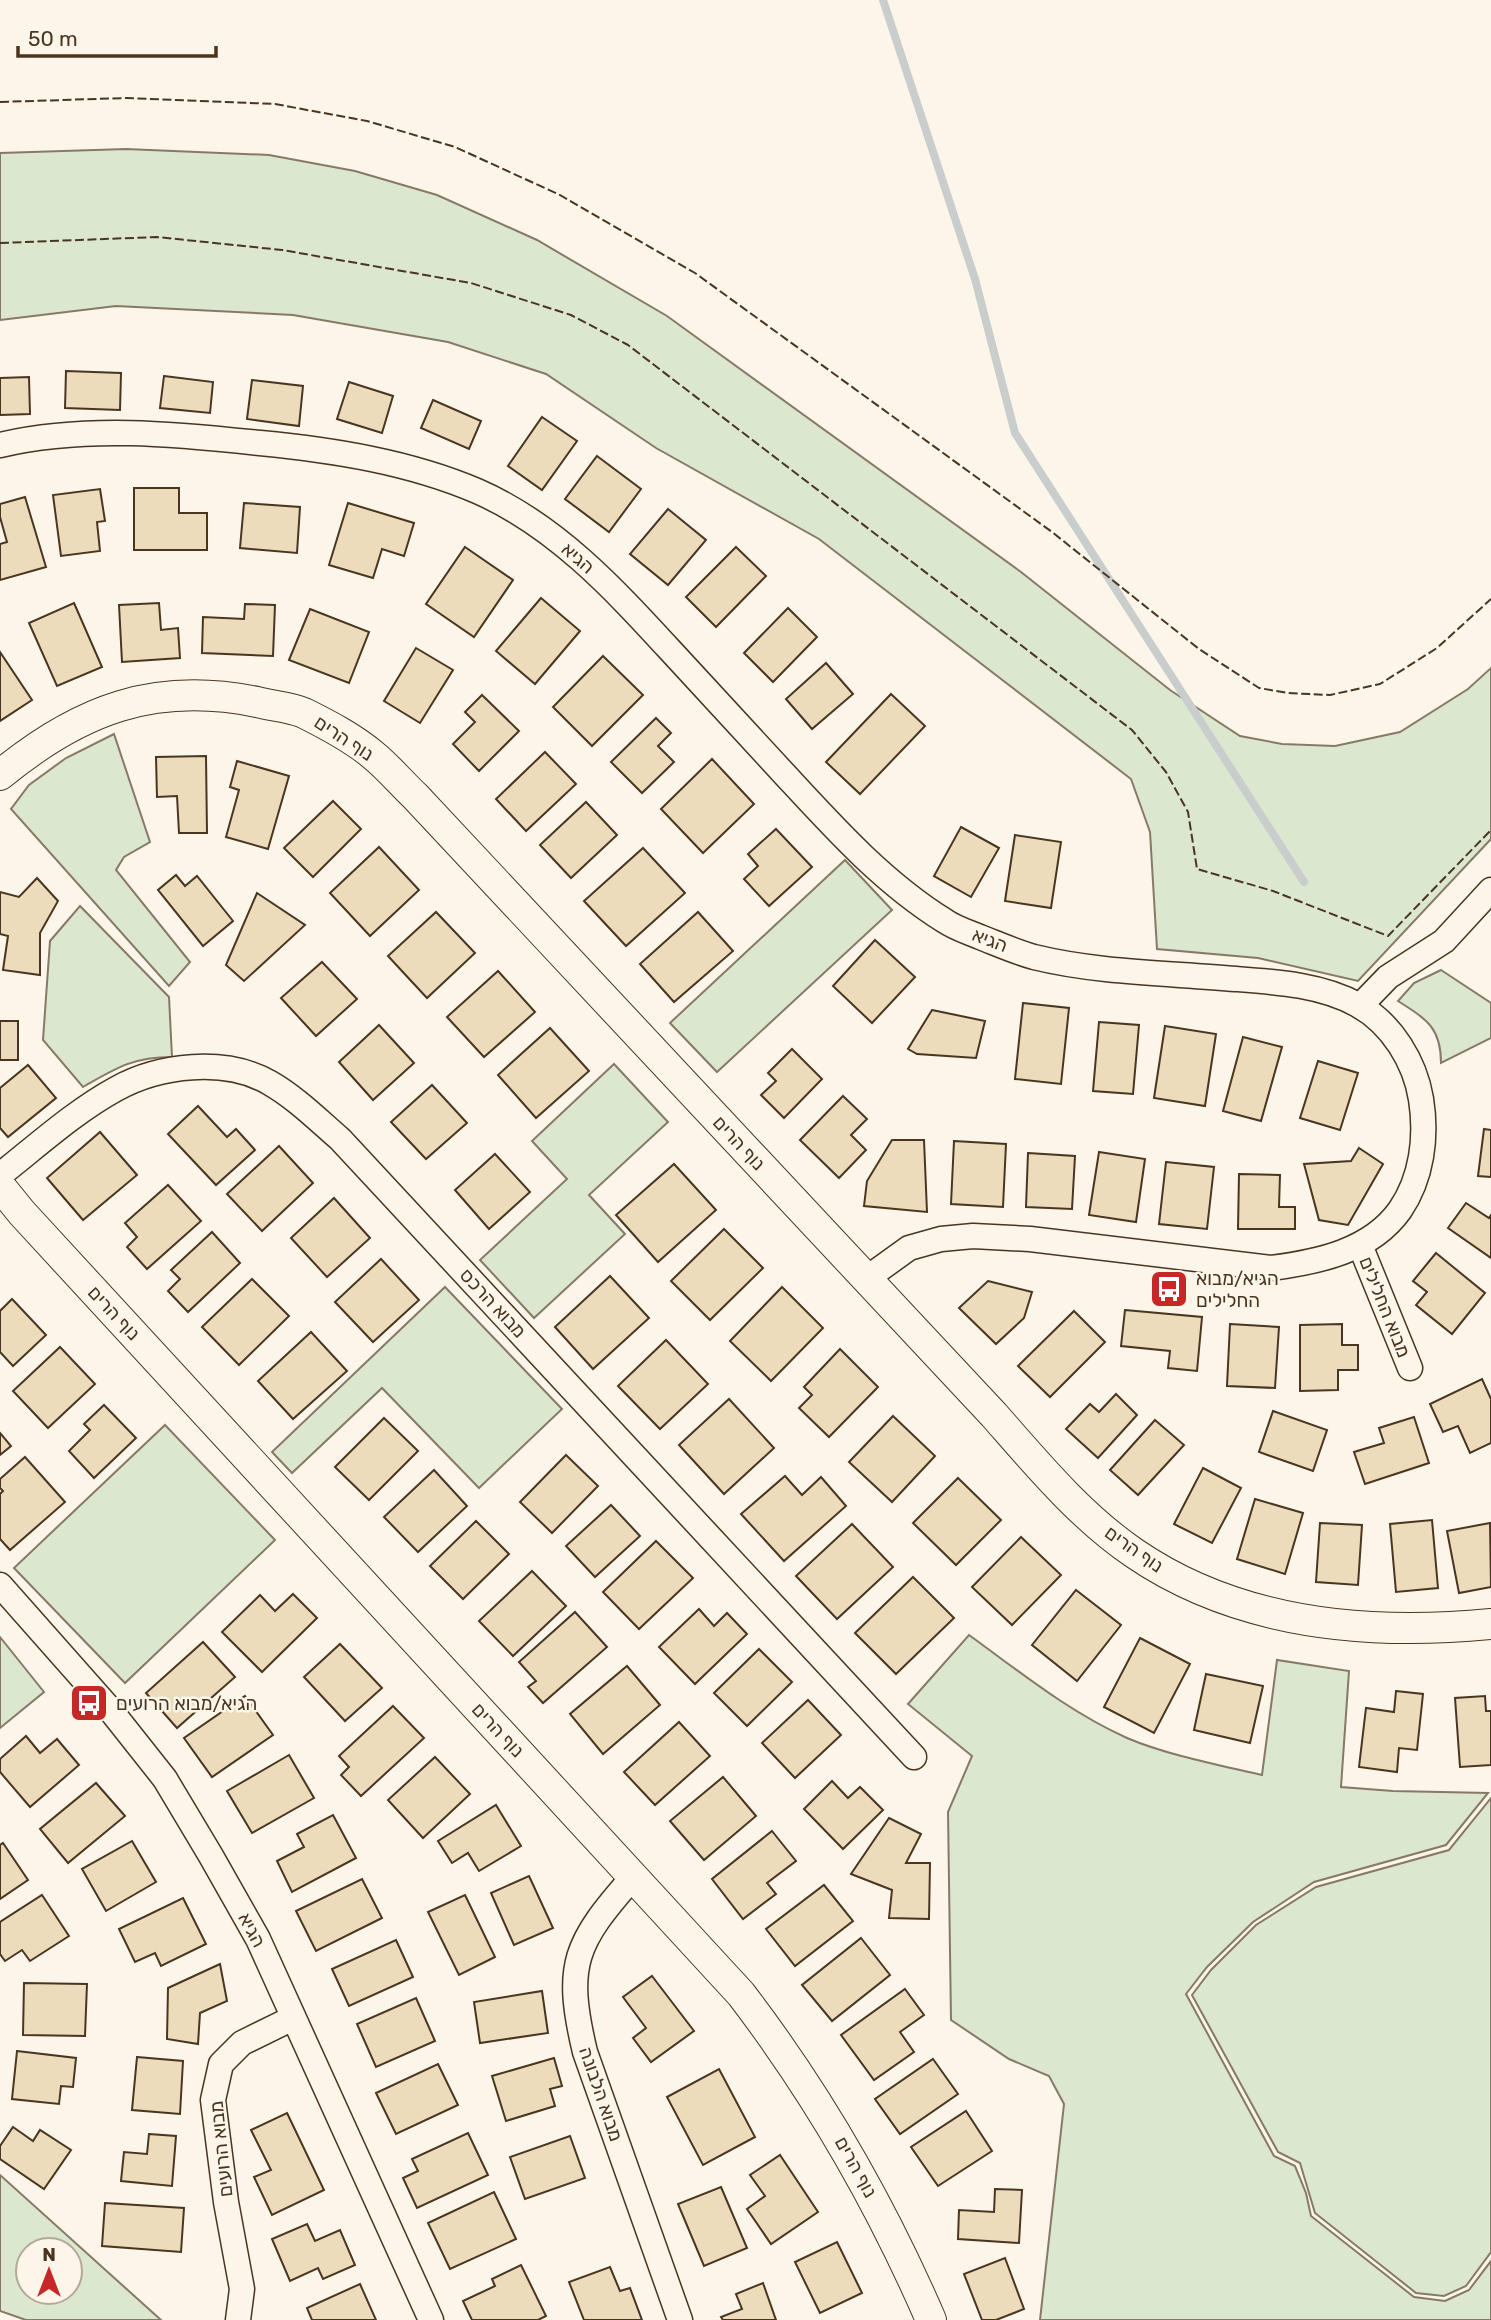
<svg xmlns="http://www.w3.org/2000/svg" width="1491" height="2320" viewBox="0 0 1491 2320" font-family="Rubik,Heebo,sans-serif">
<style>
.green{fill:#dce7d0;stroke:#887966;stroke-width:2;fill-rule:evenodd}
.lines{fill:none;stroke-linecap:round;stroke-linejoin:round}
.stream{stroke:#c9cecd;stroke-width:8}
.building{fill:#ecdcbc;stroke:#4a3520;stroke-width:2}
.minor-casing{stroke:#4a3520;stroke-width:27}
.tertiary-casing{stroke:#4a3520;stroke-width:32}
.minor{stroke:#fbf6e9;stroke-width:24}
.tertiary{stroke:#fbf6e9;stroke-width:30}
.fence{stroke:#4a3520;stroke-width:2;stroke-dasharray:9 3.5;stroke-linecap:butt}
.labels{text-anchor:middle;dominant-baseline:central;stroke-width:5;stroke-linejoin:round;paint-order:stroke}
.street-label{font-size:19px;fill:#4a3520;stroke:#fbf6e9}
.poi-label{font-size:19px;fill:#4a3520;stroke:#fbf6e9;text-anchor:start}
</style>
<rect width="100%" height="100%" fill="#fbf6e9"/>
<g class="green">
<path d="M126,149l143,6 86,16 82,24 100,45 130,76 354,256 149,118 70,46 42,8 53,2 65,-14 68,-43 23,-21v171l-133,142 -100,-23 -101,-9 -7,-117 -19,-53 -312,-240 -163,-91 -110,-74 -98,-32 -155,-27 -177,-9 -116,14v-167z"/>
<path d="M114,734l36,108 -26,15 -8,13 74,92 -21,24 -158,-177 18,-24 37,-27z"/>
<path d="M845,860l47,50 -175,162 -47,-49z"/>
<path d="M80,906l89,91 3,60c-39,0 -56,11 -89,30l-40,-47 7,-99z"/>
<path d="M1441,970l50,33v35l-50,25c0,-36 -15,-44 -43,-62l16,-18z"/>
<path d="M614,1064l54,58 -79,73 36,39 -91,84 -54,-58 87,-81 -35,-38z"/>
<path d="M445,1287l117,122 -83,79 -97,-100 -90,85 -20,-21z"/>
<path d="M165,1425l110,115 -150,143 -111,-115z"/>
<path d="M969,1635c51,37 100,77 158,103 40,17 92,27 135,37l15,-115 72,11 -8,116 52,4 95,2 -42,52 -132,37 -61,40 -46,45 -21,27 88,162 21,10 11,27 5,23 103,81 31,4 24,-11 22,-29v59h-451l24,-216 -15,-28 -40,-17 -58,-39 -3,-208 24,-56 -64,-52z"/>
<path d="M0,1637l44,55 -44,36z"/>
<path d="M1491,1798v454l-25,34 -22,10 -28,-3 -101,-80 -15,-50 -22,-11 -86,-157 19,-25 45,-45 60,-38 133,-37z"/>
<path d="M0,2175l161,145h-135l-26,-9zM70,2250v42h-42v-42z"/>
</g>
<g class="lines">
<path class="stream" d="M883,0l92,279 40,154 289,449"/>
</g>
<g class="building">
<path d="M66,371l55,2 -1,37 -55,-2z"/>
<path d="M164,376l49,6 -3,31 -50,-5z"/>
<path d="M29,377l1,37 -30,1v-37z"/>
<path d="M252,380l51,6 -4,40 -52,-7z"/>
<path d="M349,382l44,14 -11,37 -45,-14z"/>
<path d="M433,400l48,21 -12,28 -48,-21z"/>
<path d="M542,417l35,24 -35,49 -34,-24z"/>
<path d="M597,456l44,33 -32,43 -44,-33z"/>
<path d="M134,488h45v25h28v37h-73z"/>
<path d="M100,489l5,32 -8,1 3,29 -39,5 -8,-61z"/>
<path d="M25,497l21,70 -46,13v-36l7,-2 -7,-25v-13z"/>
<path d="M244,503l56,4 -3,46 -57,-5z"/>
<path d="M348,503l66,20 -10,33 -22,-7 -9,29 -44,-13z"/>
<path d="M668,509l38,31 -38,45 -38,-31z"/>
<path d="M465,547l48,33 -39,57 -48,-33z"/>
<path d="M736,547l30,29 -50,51 -30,-30z"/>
<path d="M541,598l39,33 -45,53 -39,-33z"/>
<path d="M74,603l28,64 -45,19 -28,-63z"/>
<path d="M159,603l2,27 17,-2 2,30 -58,4 -3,-57z"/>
<path d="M245,604l30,1 -2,51 -71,-3 1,-36 41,2z"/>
<path d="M788,608l29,29 -44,45 -29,-29z"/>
<path d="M310,609l59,23 -20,51 -60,-23z"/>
<path d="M416,648l37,22 -33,53 -36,-22z"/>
<path d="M0,652l32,48 -32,21z"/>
<path d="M603,656l40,39 -51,51 -39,-39z"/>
<path d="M826,663l27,31 -41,35 -26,-30z"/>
<path d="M891,694l34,32 -65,68 -34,-32z"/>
<path d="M482,695l37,36 -40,40 -26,-27 22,-22 -10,-10z"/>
<path d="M656,718l15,15 -13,13 16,16 -32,31 -31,-31z"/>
<path d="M545,752l31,32 -50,47 -30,-32z"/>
<path d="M206,756l1,77h-28l-2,-37 -20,1 -1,-40z"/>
<path d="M712,759l42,45 -51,49 -42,-44z"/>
<path d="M237,761l52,15 -21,73 -42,-12 13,-47 -9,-3z"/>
<path d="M333,801l28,28 -48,48 -29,-29z"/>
<path d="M586,802l31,33 -46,43 -31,-33z"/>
<path d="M961,827l38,21 -28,49 -37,-21z"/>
<path d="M776,829l36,38 -43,39 -25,-27 14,-13 -10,-12z"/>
<path d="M1015,835l46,7 -10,66 -46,-7z"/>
<path d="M379,847l40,43 -49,46 -40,-43z"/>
<path d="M643,848l42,45 -59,53 -42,-45z"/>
<path d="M176,875l9,11 12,-10 36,45 -30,25 -45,-56z"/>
<path d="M37,878l21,23 -18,32v42l-37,-5 5,-34 -8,-2v-42l19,5z"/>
<path d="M257,893l48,32 -61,56 -18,-16z"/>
<path d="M436,912l39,41 -48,45 -39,-42z"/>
<path d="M698,912l35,39 -59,51 -34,-38z"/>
<path d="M875,940l40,37 -43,46 -39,-37z"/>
<path d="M322,962l35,37 -41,37 -35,-38z"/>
<path d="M498,971l37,41 -51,45 -37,-40z"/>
<path d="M1023,1003l46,5 -8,76 -46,-5z"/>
<path d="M932,1010l53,11 -9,37 -59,-4 -9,-5z"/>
<rect x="0" y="1021" width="18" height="39"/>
<path d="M1099,1022l40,3 -6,69 -40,-3z"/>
<path d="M379,1025l35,38 -41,37 -34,-38z"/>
<path d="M1165,1026l51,8 -11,72 -51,-8z"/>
<path d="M550,1028l39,43 -53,47 -38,-43z"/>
<path d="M1243,1037l39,10 -21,74 -38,-10z"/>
<path d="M792,1049l30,30 -38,39 -23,-23 15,-14 -8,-8z"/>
<path d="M1318,1061l40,12 -18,57 -40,-12z"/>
<path d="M28,1065l28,33 -48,39 -8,-9v-40z"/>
<path d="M432,1085l35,38 -41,36 -35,-37z"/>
<path d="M843,1096l24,23 -16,16 15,15 -27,28 -39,-38z"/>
<path d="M198,1106l29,31 9,-8 19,21 -39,35 -48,-51z"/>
<path d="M1484,1129l7,1v47l-13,-1z"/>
<path d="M100,1132l37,43 -54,45 -36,-42z"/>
<path d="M892,1140h32l3,72 -63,-6 3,-25z"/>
<path d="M954,1141l52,3 -3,63 -52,-3z"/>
<path d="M279,1146l34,37 -51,48 -35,-37z"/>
<path d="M1359,1148l24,16 -35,61 -29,-5 -15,-56 47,-3z"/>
<path d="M1099,1152l46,7 -9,63 -47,-7z"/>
<path d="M1028,1153l47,3 -3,53 -46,-2z"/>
<path d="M495,1154l35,38 -41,37 -34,-39z"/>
<path d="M1166,1162l48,5 -7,62 -48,-5z"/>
<path d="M674,1164l42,46 -58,52 -42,-47z"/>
<path d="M1239,1174l41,1 -1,32h16v22h-57z"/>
<path d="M168,1185l33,36 -54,48 -20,-22 10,-10 -12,-14z"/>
<path d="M334,1198l36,40 -43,39 -36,-39z"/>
<path d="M1466,1203l23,15 2,-3v43l-43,-30z"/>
<path d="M724,1229l39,39 -53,52 -39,-39z"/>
<path d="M212,1232l28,31 -52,49 -20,-21 12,-12 -9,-9z"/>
<path d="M1436,1253l49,40 -33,41 -36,-29 11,-13 -14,-11z"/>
<path d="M381,1259l38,41 -46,42 -38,-40z"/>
<path d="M610,1276l39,42 -56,51 -38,-42z"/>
<path d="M252,1279l37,37 -50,49 -37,-38z"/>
<path d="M988,1281l44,11 -8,26 -28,26 -37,-36z"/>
<path d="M782,1287l41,41 -52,53 -41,-40z"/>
<path d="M12,1299l34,36 -33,31 -13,-14v-41z"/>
<path d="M1125,1310l77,7 -5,54 -29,-3 2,-17 -49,-5z"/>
<path d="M1074,1311l31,31 -55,55 -32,-31z"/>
<path d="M1230,1324l49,3 -4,61 -48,-2z"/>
<path d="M1342,1324v21h16v25h-20v20l-38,1v-66z"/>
<path d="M311,1332l36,39 -54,48 -35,-38z"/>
<path d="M666,1340l42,44 -48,45 -42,-43z"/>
<path d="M60,1347l35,37 -47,44 -35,-37z"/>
<path d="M840,1349l38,38 -49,50 -30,-29 13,-13 -8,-8z"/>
<path d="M1482,1379l9,20v44l-21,10 -12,-27 -15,6 -13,-28z"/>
<path d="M1116,1394l21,21 -39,43 -32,-29 24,-25 9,8z"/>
<path d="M729,1399l45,49 -50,46 -45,-49z"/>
<path d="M104,1405l32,33 -42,40 -25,-27 21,-21 -6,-6z"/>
<path d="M1273,1411l54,19 -14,41 -54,-19z"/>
<path d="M893,1416l42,40 -43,46 -43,-40z"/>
<path d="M1414,1417l15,46 -64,21 -11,-32 30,-9 -5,-15z"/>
<path d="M384,1418l34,33 -49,49 -34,-33z"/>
<path d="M1155,1420l29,25 -46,50 -28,-25z"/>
<path d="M0,1433l11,13 -11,9z"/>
<path d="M566,1455l32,31 -46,47 -32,-31z"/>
<path d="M25,1457l40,45 -55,48 -10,-11v-45l3,-3 -3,-3v-9z"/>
<path d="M1203,1468l38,20 -29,55 -38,-19z"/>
<path d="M434,1470l33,36 -49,46 -34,-35z"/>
<path d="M785,1476l17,19 19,-18 25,29 -62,55 -43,-47z"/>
<path d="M958,1478l43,42 -45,45 -43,-42z"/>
<path d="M1255,1499l48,14 -18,61 -48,-15z"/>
<path d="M611,1505l29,31 -45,41 -29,-31z"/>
<path d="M1432,1520l6,68 -42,4 -6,-68z"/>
<path d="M476,1521l33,33 -46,45 -33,-33z"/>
<path d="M1320,1523l42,2 -4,60 -42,-3z"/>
<path d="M1490,1523l1,64 -32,6 -12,-62z"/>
<path d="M852,1524l41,43 -56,52 -41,-43z"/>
<path d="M1021,1537l40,38 -49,50 -40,-38z"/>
<path d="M656,1541l37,37 -54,51 -36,-37z"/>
<path d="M532,1571l34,35 -53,50 -34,-35z"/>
<path d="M913,1577l41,41 -58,56 -41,-41z"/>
<path d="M1076,1590l45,35 -44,56 -45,-36z"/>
<path d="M293,1594l24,24 -55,54 -40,-40 38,-37 15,16z"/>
<path d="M699,1609l15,17 13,-13 20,21 -52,50 -36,-37z"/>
<path d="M575,1612l32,35 -64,56 -15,-16 8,-6 -17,-19z"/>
<path d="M1140,1638l50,26 -36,69 -50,-26z"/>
<path d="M203,1642l32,35 -58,51 -31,-35z"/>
<path d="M340,1644l42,44 -37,33 -41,-44z"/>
<path d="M759,1649l33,33 -45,44 -33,-33z"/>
<path d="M627,1666l33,39 -57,49 -33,-40z"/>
<path d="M1206,1674l57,12 -13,57 -56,-13z"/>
<path d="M1396,1691l27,3 -6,56 -18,-2 -2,24 -38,-5 7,-59 28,4z"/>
<path d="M245,1696l28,39 -61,42 -28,-39z"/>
<path d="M1485,1696l1,15h5v54l-31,2 -5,-69z"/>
<path d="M808,1700l33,35 -46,43 -33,-35z"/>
<path d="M393,1706l31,32 -63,58 -20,-21 8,-8 -10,-11z"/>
<path d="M679,1722l31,34 -55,49 -31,-33z"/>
<path d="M26,1736l14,17 17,-14 22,26 -49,42 -30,-35v-13z"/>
<path d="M289,1755l25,43 -62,35 -25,-42z"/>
<path d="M435,1757l35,37 -47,44 -35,-38z"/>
<path d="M723,1777l33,39 -52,44 -34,-39z"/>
<path d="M832,1781l16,17 12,-11 23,23 -40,39 -39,-40z"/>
<path d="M96,1783l29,33 -57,47 -28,-34z"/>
<path d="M496,1805l25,41 -42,25 -11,-18 -16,10 -14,-22z"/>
<path d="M333,1815l23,43 -64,34 -15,-31 27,-14 -7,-13z"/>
<path d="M889,1818l32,16 -15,29h24l-1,56 -40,-1 3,-28 -41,-16z"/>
<path d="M772,1831l24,30 -29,22 9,11 -33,25 -31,-40z"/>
<path d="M132,1841l24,41 -50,29 -24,-42z"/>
<path d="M3,1843l25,37 -28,19v-54z"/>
<path d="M529,1876l24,52 -39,17 -23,-52z"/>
<path d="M362,1879l20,39 -66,33 -20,-40z"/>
<path d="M824,1885l29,36 -58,45 -29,-37z"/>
<path d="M42,1895l27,41 -39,25 -8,-11 -17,11 -5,-7v-32z"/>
<path d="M465,1895l30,62 -36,18 -31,-63z"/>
<path d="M183,1898l23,46 -45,22 -6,-13 -20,9 -16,-33z"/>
<path d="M861,1938l29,37 -58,46 -30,-36z"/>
<path d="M396,1940l17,37 -64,29 -17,-37z"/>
<path d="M220,1964l7,37 -27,12 -2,31 -31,-5 1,-51z"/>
<path d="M652,1976l42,55 -43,31 -18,-24 13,-10 -23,-31z"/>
<path d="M24,1983l63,1 -2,52 -62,-1z"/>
<path d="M905,1989l19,26 -24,17 14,20 -40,28 -33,-45z"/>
<path d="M542,1991l6,42 -68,10 -6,-41z"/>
<path d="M416,1998l19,43 -59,26 -19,-43z"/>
<path d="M17,2051l59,7 -3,29 -12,-1 -2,18 -47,-5z"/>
<path d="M137,2057l46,4 -3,53 -48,-4z"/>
<path d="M554,2058l8,28 -12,3 5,17 -49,15 -14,-45z"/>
<path d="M933,2059l25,35 -58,40 -25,-35z"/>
<path d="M438,2064l20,41 -62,29 -20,-41z"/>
<path d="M719,2069l36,68 -52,28 -36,-68z"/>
<path d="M966,2111l26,40 -54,35 -27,-39z"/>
<path d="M287,2113l37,77 -52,25 -18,-38 17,-7 -20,-40z"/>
<path d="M13,2127l20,14 7,-11 31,20 -27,39 -44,-30v-13z"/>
<path d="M468,2133l20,42 -71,33 -14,-30 15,-7 -6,-12z"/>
<path d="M149,2134l27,2 -4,50 -51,-5 3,-29 23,2z"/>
<path d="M570,2136l15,42 -60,21 -15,-42z"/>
<path d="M780,2155l38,57 -47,32 -24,-35 18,-13 -15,-21z"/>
<path d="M721,2187l26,61 -43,18 -26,-62z"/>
<path d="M995,2189l27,1 -3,53 -61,-4 1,-29 35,2z"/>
<path d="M494,2192l22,47 -66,30 -22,-46z"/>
<path d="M105,2203l79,5 -3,44 -79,-6z"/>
<path d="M307,2224l8,17 25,-11 15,35 -32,14 -5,-11 -28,13 -18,-42z"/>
<path d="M837,2242l25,51 -42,20 -25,-51z"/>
<path d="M1005,2258l19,51 -28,11h-14l-18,-46z"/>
<path d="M521,2265l25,51 -8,4h-66l-9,-19 32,-15 -3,-7z"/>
<path d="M610,2267l10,24 10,-3 12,32h-58l-15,-38z"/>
<path d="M763,2283l13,37h-53l-2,-3 21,-8 -6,-15z"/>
<path d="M360,2284l16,36h-64l-5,-12z"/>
</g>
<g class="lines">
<defs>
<g id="minor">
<path d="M0,445c85,-20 175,-11 260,-2 73,7 149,19 217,48 78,34 136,97 193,159 39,42 78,85 118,128 48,52 96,105 157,143 10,7 23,11 35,16 18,7 36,15 54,20 65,16 136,16 202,22 41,3 86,6 122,26 34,19 57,57 63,94 6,38 1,79 -21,111 -29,41 -82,52 -129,58l-241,-29 -57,-3 -32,3 -32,9 -43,31"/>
<path d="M1360,1006l28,-29 56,-36 47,-51"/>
<path d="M0,1175c37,-29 74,-63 116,-86 43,-24 109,-32 154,-6 26,15 48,37 70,56l574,618"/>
<path d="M1360,1245l50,123"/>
<path d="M0,1585l108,122 57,72 46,77 47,83 173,381"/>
<path d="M633,1877c-58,66 -69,87 -48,175l95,268"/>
<path d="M238,2320l4,-31 -16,-87 -13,-102 8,-36 21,-21 51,-25"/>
</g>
<g id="tertiary">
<path d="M0,775c79,-65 154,-94 257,-73 15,4 34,5 47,11 24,12 49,25 69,42 15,12 28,28 42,41l579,619c43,49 86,101 140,138 105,72 234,83 357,71"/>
<path d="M0,1186l22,27 719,781c78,102 139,208 190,326"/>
</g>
</defs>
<use href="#minor" class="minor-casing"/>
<use href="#tertiary" class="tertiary-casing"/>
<use href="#minor" class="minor"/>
<use href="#tertiary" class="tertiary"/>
<g class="fence">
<path d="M0,102l126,-4 149,6 92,17 88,26 105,48 135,78 357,259 147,117 60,39 29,5 42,2 50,-11 57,-36 54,-49"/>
<path d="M0,243l157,-6 125,13 189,33 100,32 57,30 504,385 34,42 22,40 9,57 76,22 115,45 103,-106"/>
</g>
</g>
<defs>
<symbol id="bus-square" viewBox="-11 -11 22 22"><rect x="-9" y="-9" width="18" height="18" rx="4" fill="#c62828" stroke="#fbf6e9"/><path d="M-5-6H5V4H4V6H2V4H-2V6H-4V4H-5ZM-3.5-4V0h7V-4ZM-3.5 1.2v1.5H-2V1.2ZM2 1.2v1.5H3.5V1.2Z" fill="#fff"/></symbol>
</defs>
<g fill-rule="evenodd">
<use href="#bus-square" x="1147" y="1267" width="44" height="44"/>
<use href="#bus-square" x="67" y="1681" width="44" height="44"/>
</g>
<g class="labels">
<g class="street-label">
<text transform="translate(578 558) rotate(41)">הגיא</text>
<text transform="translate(344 738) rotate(33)">נוף הרים</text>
<text transform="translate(990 940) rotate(21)">הגיא</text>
<text transform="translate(739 1143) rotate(47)">נוף הרים</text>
<text transform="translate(493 1303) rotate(47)">מבוא הרכס</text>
<text transform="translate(1385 1307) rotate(68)">מבוא החלילים</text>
<text transform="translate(114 1313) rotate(47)">נוף הרים</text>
<text transform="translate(1134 1549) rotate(35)">נוף הרים</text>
<text transform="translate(498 1730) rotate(47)">נוף הרים</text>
<text transform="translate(252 1930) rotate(62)">הגיא</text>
<text transform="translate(601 2094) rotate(71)">מבוא הלבונה</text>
<text transform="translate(221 2149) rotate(-96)">מבוא הרועים</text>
<text transform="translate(856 2167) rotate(61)">נוף הרים</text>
</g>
<g class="poi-label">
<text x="1196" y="1278">הגיא/מבוא<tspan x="1196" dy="22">החלילים</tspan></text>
<text x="116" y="1703">הגיא/מבוא הרועים</text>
</g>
</g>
<g transform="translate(49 2271)"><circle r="33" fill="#fbf6e9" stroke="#b4a999" stroke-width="2"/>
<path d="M0-5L12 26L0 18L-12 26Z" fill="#c62828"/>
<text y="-10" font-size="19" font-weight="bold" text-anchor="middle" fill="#4a3520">N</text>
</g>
<path d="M18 46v10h198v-10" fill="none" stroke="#4a3520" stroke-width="3.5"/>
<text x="28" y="46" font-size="21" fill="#4a3520" stroke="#fbf6e9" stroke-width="5" paint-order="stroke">50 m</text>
</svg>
